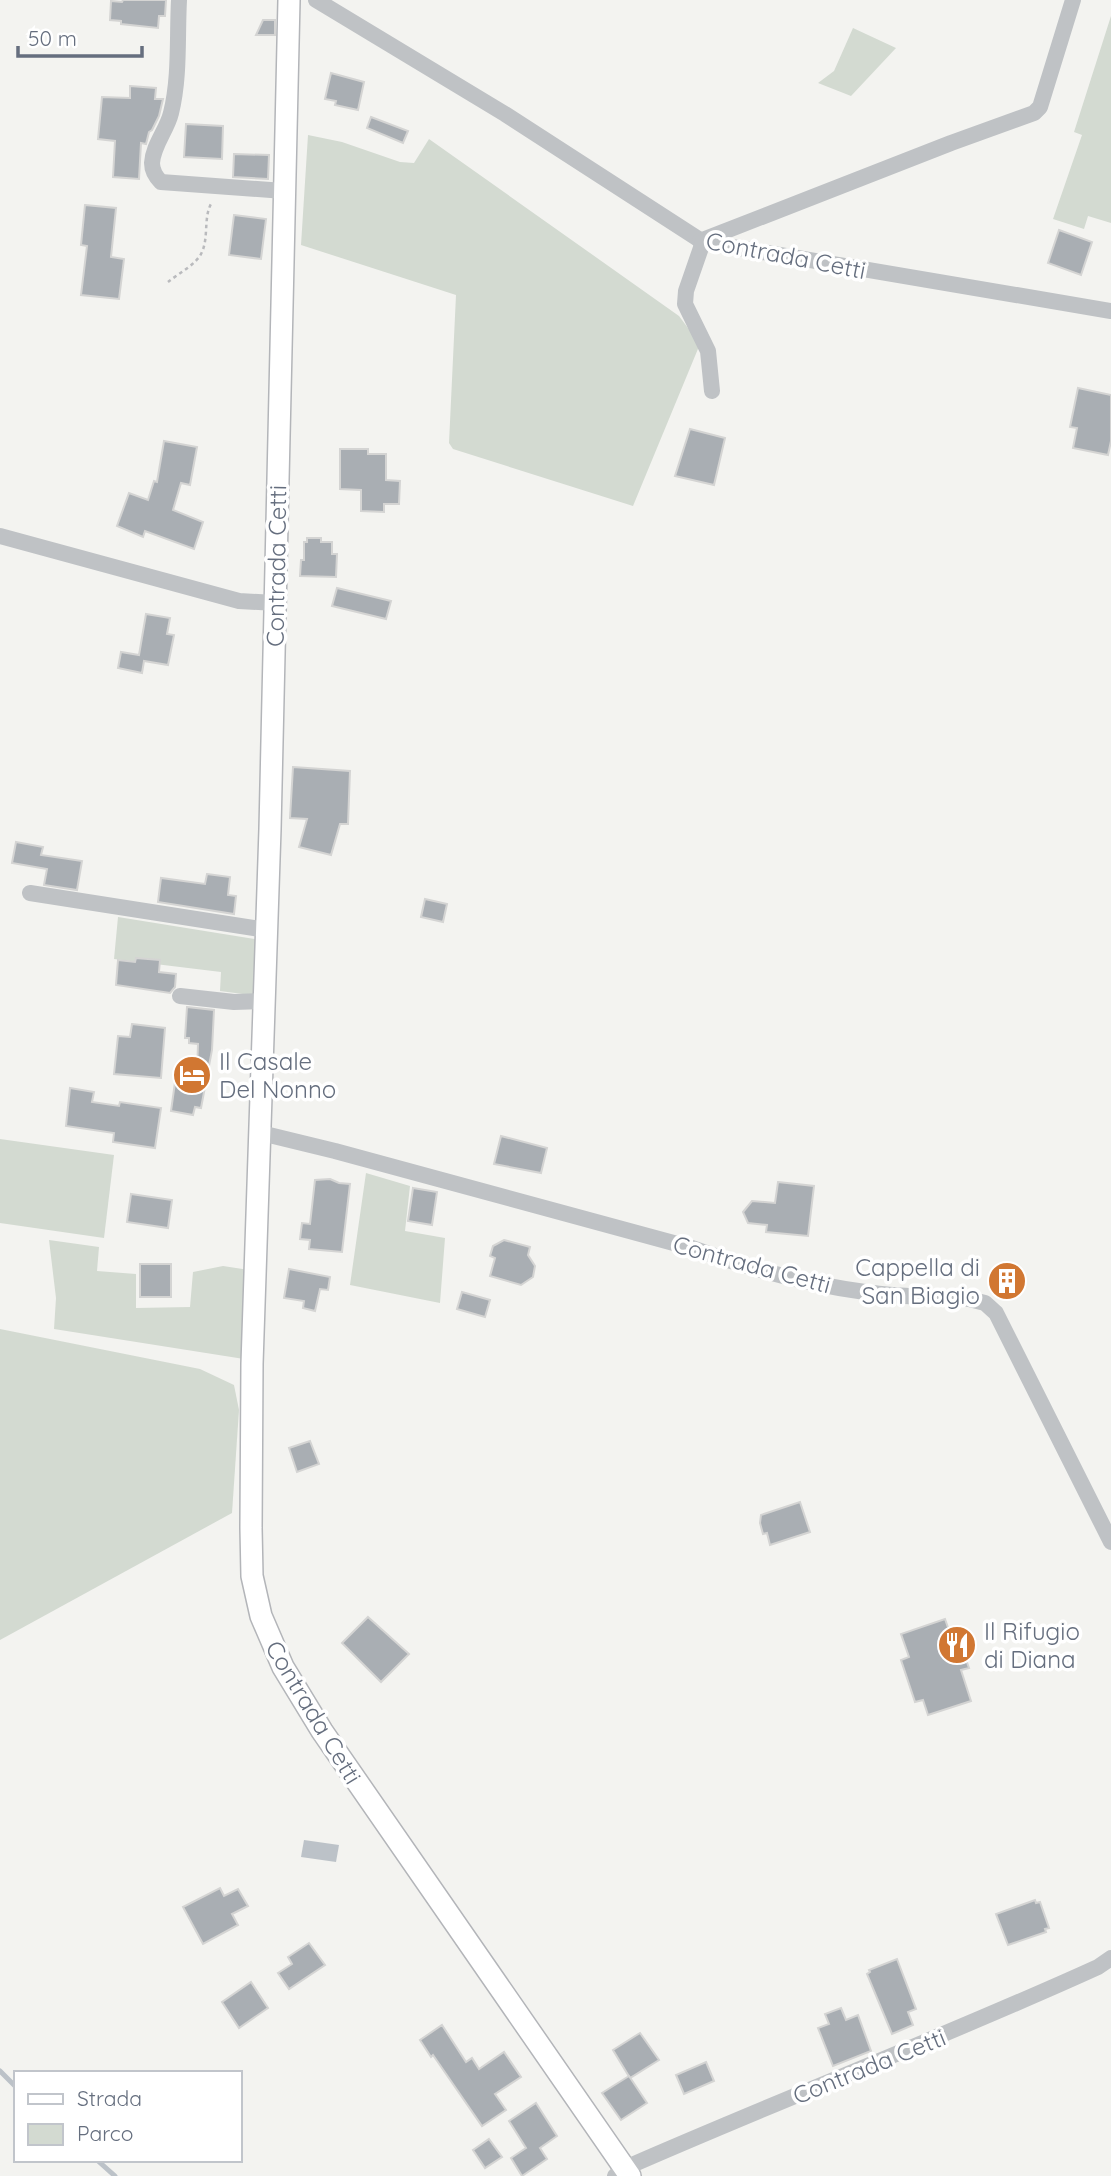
<svg xmlns="http://www.w3.org/2000/svg" width="1111" height="2176" viewBox="0 0 1111 2176" font-family="Quicksand,sans-serif">
<style>
.green{fill:#d3dad1}
.water{fill:#bcc2c8}
.lines{fill:none;stroke-linecap:round;stroke-linejoin:round}
.stream{stroke:#bcc2c8;stroke-width:5}
.building{fill:#a9aeb3;stroke:#d4d4d3;stroke-width:2}
.major-casing{stroke:#b3b5b9;stroke-width:24}
.path{stroke:#b9babd;stroke-width:2.5;stroke-dasharray:3.5 3.5;stroke-linecap:butt}
.minor{stroke:#bfc2c5;stroke-width:16}
.major{stroke:#fff;stroke-width:21}
.labels{text-anchor:middle;dominant-baseline:central;stroke-width:7;stroke-linejoin:round;paint-order:stroke}
.street-label{font-size:24px;fill:#656e7e;stroke:#fff}
.poi-label{font-size:24px;fill:#656e7e;stroke:#fff;text-anchor:start}
</style>
<rect width="100%" height="100%" fill="#f3f3f0"/>
<g class="green">
<path d="M1111,16v207l-23,-7 -4,13 -31,-10 29,-84 -8,-3z"/>
<path d="M853,28l43,20 -45,48 -33,-13 16,-12z"/>
<path d="M308,135l34,7 58,20 14,1 15,-24 250,177 21,28 -67,162 -180,-57 -4,-6 7,-148 -155,-50z"/>
<path d="M118,917l142,23 -2,56 -38,-5 1,-19 -107,-13z"/>
<path d="M0,1139l114,16 -10,83 -104,-15z"/>
<path d="M366,1173l44,13 -5,45 40,7 -5,65 -90,-18z"/>
<path d="M49,1240l50,7 -2,24 39,3v34l54,-1 3,-35 30,-6 26,4 -5,89 -190,-30 2,-31z"/>
<path d="M0,1329l200,40 34,16 5,25 -7,103 -232,127z"/>
</g>
<path class="water" d="M304,1840l35,5 -3,17 -35,-5z"/>
<g class="lines">
<g class="stream">
<path d="M0,2071l16,16"/>
<path d="M97,2160l18,16"/>
</g>
</g>
<g class="building">
<path d="M123,0h43l-1,16h-6l-1,12 -37,-4v-3l-11,-1 1,-19 11,1z"/>
<path d="M263,20h12v15h-19z"/>
<path d="M331,73l33,9 -6,28 -23,-5 1,-4 -11,-2z"/>
<path d="M130,86l26,2 -1,11h8l-4,17 -7,14 -3,2 -3,12 -5,-1 -2,36 -26,-2 2,-36 -17,-2 4,-42 28,1z"/>
<path d="M371,117l37,14 -5,12 -36,-15z"/>
<path d="M186,124l37,2 -1,33 -38,-2z"/>
<path d="M234,154l35,1 -1,24 -35,-2z"/>
<path d="M85,205l31,3 -5,49 13,2 -5,40 -38,-4 6,-49 -6,-1z"/>
<path d="M234,215l32,4 -5,40 -32,-4z"/>
<path d="M1059,230l33,12 -11,33 -33,-12z"/>
<path d="M1078,388l33,7v46l-3,14 -35,-7 4,-20 -7,-1z"/>
<path d="M690,429l35,9 -11,47 -39,-9z"/>
<path d="M164,441l33,6 -7,38 -9,-2 -8,27 30,12 -9,27 -49,-18 -2,6 -26,-11 12,-33 19,7 6,-19 3,1z"/>
<path d="M340,449h28v5h18v26l14,1 -1,23h-15v8l-23,-1v-21l-21,-1z"/>
<path d="M307,538h14v4h11v12h5l-1,23 -36,-1 1,-16h3v-18h3z"/>
<path d="M337,588l54,13 -5,18 -54,-13z"/>
<path d="M146,614l24,4 -3,16 7,1 -6,30 -24,-4 -2,12 -24,-5 3,-16 18,3z"/>
<path d="M293,767l57,4 -2,53h-8l-9,31 -32,-8 8,-28 -17,-1z"/>
<path d="M16,842l27,5 -2,8 41,6 -5,29 -33,-5 3,-16 -35,-6z"/>
<path d="M207,874l23,3 -2,18 8,1 -2,18 -76,-12 3,-24 44,6z"/>
<path d="M425,899l22,5 -4,18 -22,-5z"/>
<path d="M136,958l24,2 -1,12 17,2 -1,13 -5,6 -54,-8 2,-25 17,2z"/>
<path d="M187,1007l27,3 -2,40 -11,58 -6,-1 -2,8 -22,-4 6,-43 20,3 1,-27 -9,-1v-5h-4z"/>
<path d="M132,1024l33,4 -4,50 -47,-4 4,-38 12,1z"/>
<path d="M70,1088l24,4 -2,10 27,4 1,-4 41,6 -6,40 -42,-6 1,-9 -48,-7z"/>
<path d="M501,1136l46,12 -6,25 -47,-9z"/>
<path d="M330,1179l9,4 11,1 -8,68 -33,-3 1,-9 -10,-1 2,-16 8,1 5,-44z"/>
<path d="M778,1182l36,4 -6,50 -42,-4 1,-7 -19,-2 -5,-11 9,-11 23,2z"/>
<path d="M413,1188l24,4 -5,33 -24,-4z"/>
<path d="M131,1194l41,6 -4,28 -41,-6z"/>
<path d="M504,1240l26,7 -2,8 7,11 -2,11 -12,8 -31,-9 5,-18 -5,-2 3,-10z"/>
<rect x="140" y="1264" width="31" height="33"/>
<path d="M1013,1267l4,25 -16,2 -4,-24z"/>
<path d="M289,1269l41,8 -2,13 -8,-1 -5,22 -12,-3 1,-7 -20,-3z"/>
<path d="M462,1292l28,8 -5,17 -28,-8z"/>
<path d="M310,1441l9,23 -22,8 -8,-24z"/>
<path d="M800,1502l10,30 -40,13 -3,-12 -4,1 -3,-11 1,-8z"/>
<path d="M368,1617l41,37 -28,28 -39,-39z"/>
<path d="M945,1619l7,20 6,-2 11,31 -8,2 10,31 -43,14 -5,-15 -8,2 -14,-42 8,-3 -8,-23z"/>
<path d="M220,1888l4,8 14,-7 10,17 -16,8 6,11 -35,19 -20,-37z"/>
<path d="M1035,1900l1,3 4,-1 9,26 -4,1 1,3 -38,13 -12,-31z"/>
<path d="M309,1943l16,22 -36,24 -11,-16 14,-9 -4,-7z"/>
<path d="M897,1959l19,50 -8,3 5,13 -21,9 -25,-60 3,-2 -1,-2z"/>
<path d="M251,1982l17,26 -29,20 -17,-26z"/>
<path d="M841,2008l5,12 12,-5 13,36 -38,15 -15,-38 11,-4 -4,-10z"/>
<path d="M442,2025l24,37 6,-4 7,11 25,-17 17,25 -26,17 11,16 -24,16 -49,-71 -2,2 -11,-17z"/>
<path d="M640,2033l19,27 -29,18 -17,-28z"/>
<path d="M706,2062l8,19 -30,13 -8,-19z"/>
<path d="M629,2076l18,27 -26,17 -19,-27z"/>
<path d="M536,2103l21,33 -17,12 7,11 -25,17 -11,-18 15,-10 -17,-27z"/>
<path d="M489,2139l13,18 -17,11 -12,-18z"/>
</g>
<g class="lines">
<defs>
<path id="major" d="M289,0l-19,829 -18,535 -1,164 1,48 9,40 22,51 39,64 308,445"/>
</defs>
<use href="#major" class="major-casing"/>
<path class="path" d="M168,282c11,-9 29,-18 34,-30 7,-16 1,-35 10,-50"/>
<g class="minor">
<path d="M179,0c-2,37 1,77 -8,113 -4,17 -18,32 -19,50 0,8 4,14 9,19l123,9"/>
<path d="M316,0l189,114 198,128 408,69"/>
<path d="M700,241l251,-98 83,-30 6,-6 33,-107"/>
<path d="M703,242l-17,49 -1,13 23,47 4,40"/>
<path d="M0,536l239,65 36,2"/>
<path d="M30,893l237,37"/>
<path d="M180,996l54,6 31,-1"/>
<path d="M261,1133l74,18 357,97c56,20 114,36 173,44 34,5 70,5 104,7l16,4 11,10 115,229"/>
<path d="M615,2176l10,-8c157,-69 317,-130 473,-201l13,-9"/>
</g>
<use href="#major" class="major"/>
</g>
<defs>
<symbol id="hotel-disc" viewBox="-11 -11 22 22"><circle r="9.5" fill="#d17732" stroke="#fff"/><path d="M-6-4.5h1.5V1H6V5H4.5V3h-9V5H-6ZM-4 0a1.8 1.8 0 1 1 3.6 0ZM.5 0V-2.5h3Q6-2.5 6 0Z" fill="#fff"/></symbol>
<symbol id="building-disc" viewBox="-11 -11 22 22"><circle r="9.5" fill="#d17732" stroke="#fff"/><path d="M-4-6H4V6H1V3H-1V6H-4ZM-2.5-4.3h1.7v1.8h-1.7ZM.8-4.3h1.7v1.8H.8ZM-2.5-1h1.7V.8h-1.7ZM.8-1h1.7V.8H.8Z" fill="#fff"/></symbol>
<symbol id="restaurant-disc" viewBox="-11 -11 22 22"><circle r="9.5" fill="#d17732" stroke="#fff"/><path d="M-5-6h1v4h1v-4h1v4h1v-4h1v5L-1.5 .5V6h-2V.5L-5-1ZM5-6V6H3V1.5H1.5Q1.5-4 5-6Z" fill="#fff"/></symbol>
</defs>
<g fill-rule="evenodd">
<use href="#hotel-disc" x="170" y="1053" width="44" height="44"/>
<use href="#building-disc" x="985" y="1259" width="44" height="44"/>
<use href="#restaurant-disc" x="935" y="1623" width="44" height="44"/>
</g>
<g class="labels">
<g class="street-label">
<text transform="translate(786 255) rotate(11)">Contrada Cetti</text>
<text transform="translate(276 566) rotate(-89)">Contrada Cetti</text>
<text transform="translate(752 1264) rotate(15)">Contrada Cetti</text>
<text transform="translate(314 1712) rotate(59)">Contrada Cetti</text>
<text transform="translate(869 2066) rotate(-22)">Contrada Cetti</text>
</g>
<g class="poi-label">
<text x="219" y="1061">Il Casale<tspan x="219" dy="28">Del Nonno</tspan></text>
<text x="980" y="1267" text-anchor="end">Cappella di<tspan x="980" dy="28">San Biagio</tspan></text>
<text x="984" y="1631">Il Rifugio<tspan x="984" dy="28">di Diana</tspan></text>
</g>
</g>
<rect x="14" y="2071" width="228" height="91" fill="#ffffff" stroke="#c1c5cb" stroke-width="2"/>
<rect x="28" y="2094" width="35" height="10" fill="#ffffff" stroke="#c1c5cb" stroke-width="2"/>
<text x="77" y="2106" font-size="21" fill="#656e7e">Strada</text>
<rect x="28" y="2124" width="35" height="21" fill="#d3dad1" stroke="#c1c5cb" stroke-width="2"/>
<text x="77" y="2141" font-size="21" fill="#656e7e">Parco</text>
<path d="M18 46v10h124v-10" fill="none" stroke="#656e7e" stroke-width="3.5"/>
<text x="28" y="46" font-size="21" fill="#656e7e" stroke="#ffffff" stroke-width="5" paint-order="stroke">50 m</text>
</svg>
